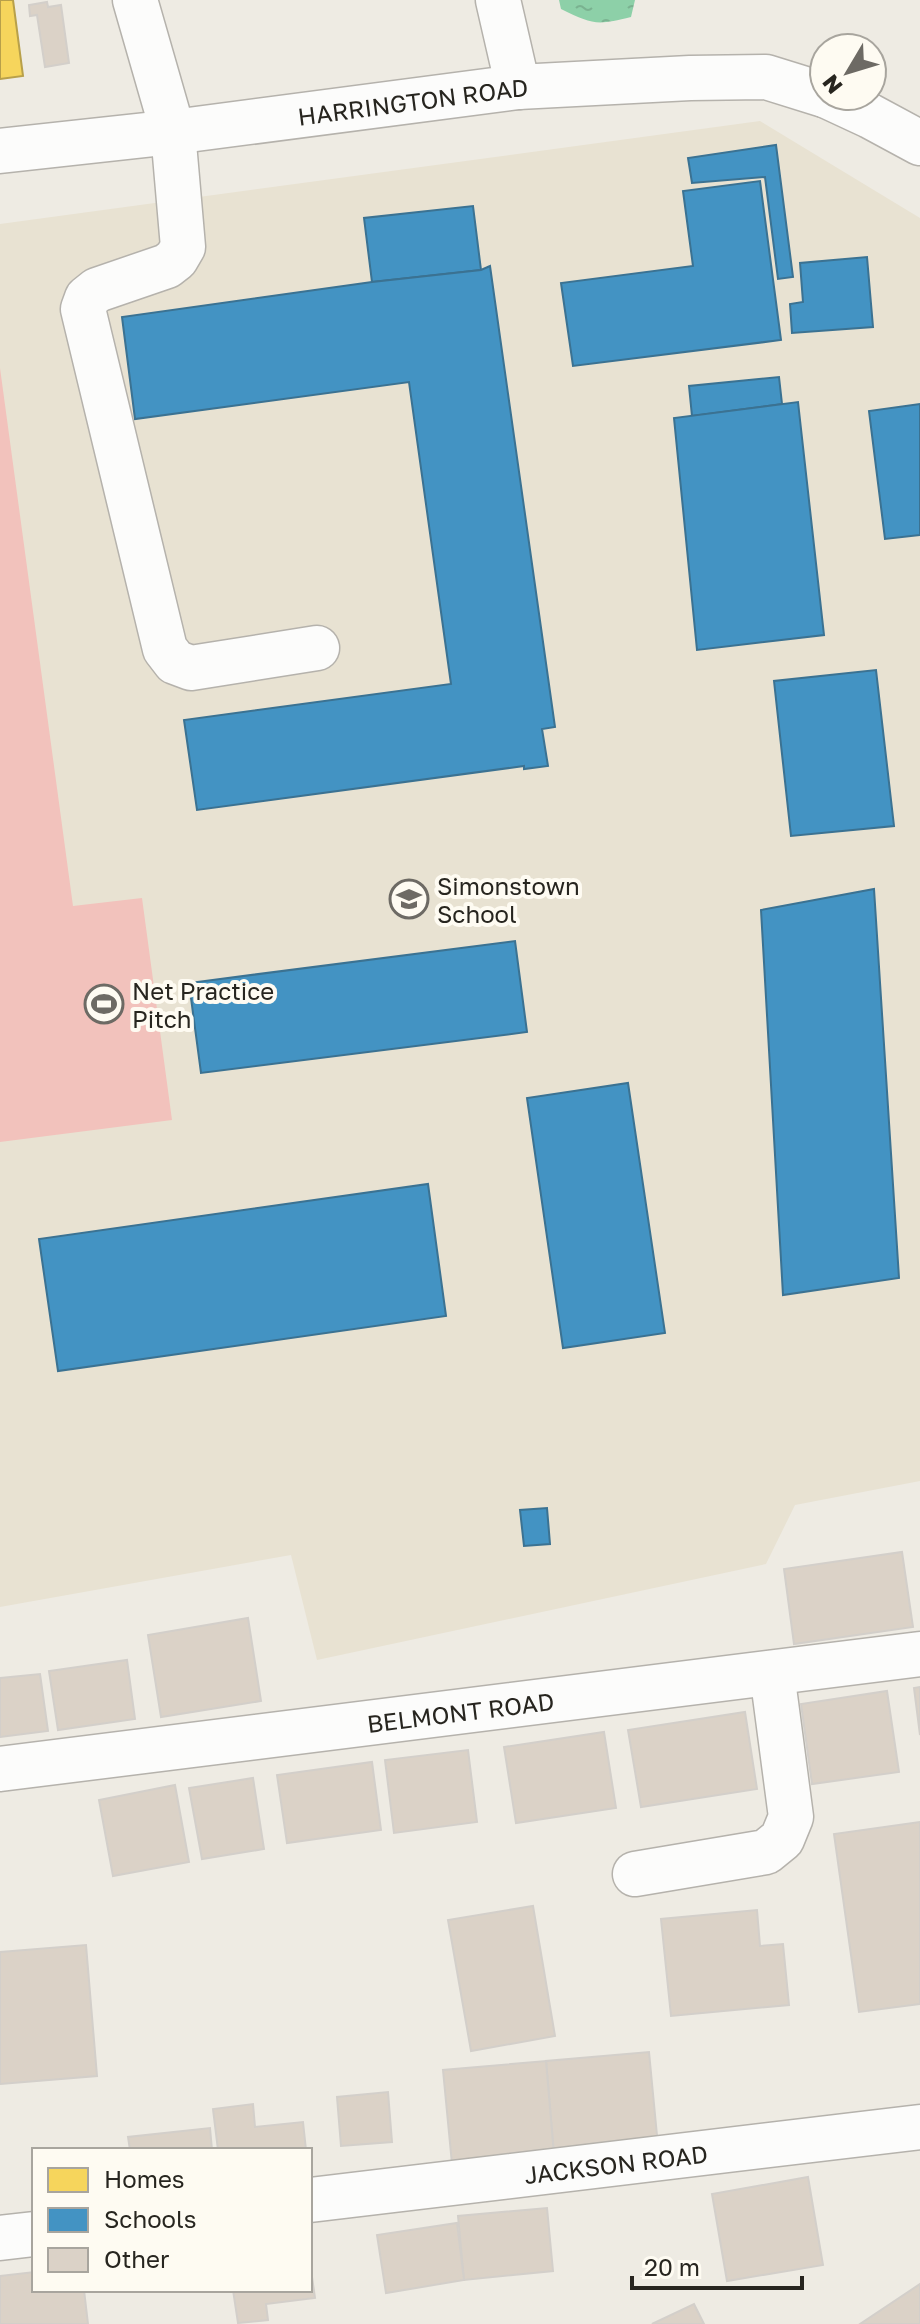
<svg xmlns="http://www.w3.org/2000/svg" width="920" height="2324" viewBox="0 0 920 2324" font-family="'Golos Text',sans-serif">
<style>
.built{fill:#e8e2d2;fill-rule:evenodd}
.pitch{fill:#f2c2bc}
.water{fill:url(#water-ripples)}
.homes{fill:#f6d55c;stroke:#b8a04a;stroke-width:2}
.schools{fill:#4393c3;stroke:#3b7292;stroke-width:2}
.building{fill:#dbd2c7;stroke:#d3cfca;stroke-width:2}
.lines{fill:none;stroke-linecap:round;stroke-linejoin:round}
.minor-casing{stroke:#b5b2ac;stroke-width:47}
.minor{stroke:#fcfcfb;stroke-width:44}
.labels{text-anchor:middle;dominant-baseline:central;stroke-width:8;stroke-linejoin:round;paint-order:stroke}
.street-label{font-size:24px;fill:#27251f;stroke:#fefbf2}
.poi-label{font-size:24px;fill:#27251f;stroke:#fefbf2;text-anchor:start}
</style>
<defs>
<pattern id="water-ripples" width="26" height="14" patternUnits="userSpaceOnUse" patternTransform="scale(2)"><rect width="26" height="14" fill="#8dd0a8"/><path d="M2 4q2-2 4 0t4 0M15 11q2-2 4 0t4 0" fill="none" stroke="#7ab290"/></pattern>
</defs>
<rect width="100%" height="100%" fill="#eeebe3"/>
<path class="built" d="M760,121l160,97v186l-51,8 16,127 35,-4v946l-125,24 -29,59 -449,96 -26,-105 -291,52v-1383zM693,266l88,74 -208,26 -11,-83zM490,267l65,460 -13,2 5,36 -22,4 -74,-85 -42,-302 -273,37 -14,-102 250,-35 109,-12zM798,402l26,233 -127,15 -23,-232zM876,670l17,155 -102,11 -17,-154zM873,889l1,1 -91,405 -22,-385zM514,941l12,91 -325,40 -11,-89zM628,1084l37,249 -101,15 -37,-250zM427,1184l19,132 -388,54 -19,-131z"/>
<path class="pitch" d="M0,368l73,538 69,-8 30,222 -172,22z"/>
<path class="water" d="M559,0h76l-4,17c-35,9 -39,7 -70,-8z"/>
<path class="homes" d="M0,0h13l10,76 -23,3z"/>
<g class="schools">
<path d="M776,145l17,132 -15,2 -13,-102 -73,6 -4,-25z"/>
<path d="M760,181l21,159 -208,26 -12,-83 132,-17 -10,-75z"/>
<path d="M473,206l8,64 -109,12 -8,-64z"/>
<path d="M867,257l6,70 -81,6 -2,-29 13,-2 -3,-39z"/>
<path d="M490,266l65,461 -13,2 6,37 -24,3v-3l-327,44 -13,-90 267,-36 -42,-302 -274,37 -13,-102 250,-35 109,-12z"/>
<path d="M779,377l3,27 -90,12 -3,-30z"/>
<path d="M798,402l26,233 -127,15 -23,-232z"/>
<path d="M920,404v131l-35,4 -16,-128z"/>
<path d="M876,670l18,156 -103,10 -17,-155z"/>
<path d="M874,889l25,389 -116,17 -22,-385z"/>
<path d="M515,941l12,91 -326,41 -12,-90z"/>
<path d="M628,1083l37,250 -102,15 -36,-250z"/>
<path d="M428,1184l18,132 -388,55 -19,-132z"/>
<path d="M547,1508l3,36 -26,2 -4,-36z"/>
</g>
<g class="building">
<path d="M47,2l1,5 13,-2 8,58 -24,4 -8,-52 -7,1 -1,-11z"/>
<path d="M902,1552l11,75 -119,17 -10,-75z"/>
<path d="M248,1618l13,83 -100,16 -13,-82z"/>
<path d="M127,1660l8,59 -77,11 -9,-59z"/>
<path d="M40,1674l8,57 -48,6v-59z"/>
<path d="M920,1687v48l-6,-47z"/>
<path d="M887,1691l12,81 -87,12 -11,-80z"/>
<path d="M745,1712l12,77 -116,18 -13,-77z"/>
<path d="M604,1732l12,76 -100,15 -12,-76z"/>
<path d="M468,1750l9,72 -83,11 -9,-73z"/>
<path d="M372,1762l9,68 -94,13 -10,-68z"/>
<path d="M253,1778l11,71 -62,10 -13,-71z"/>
<path d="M175,1785l14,77 -76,14 -14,-76z"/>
<path d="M920,1822v182l-61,8 -25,-178z"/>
<path d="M533,1906l22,130 -84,15 -23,-131z"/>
<path d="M757,1910l3,36 23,-2 6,61 -118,11 -10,-97z"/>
<path d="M86,1945l11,131 -97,8v-132z"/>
<path d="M649,2052l9,94 -104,9 -8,-94z"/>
<path d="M546,2061l8,94 -102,9 -9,-94z"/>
<path d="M388,2092l4,50 -51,4 -4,-49z"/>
<path d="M253,2104l2,23 48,-5 3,28h-88l-5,-41z"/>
<path d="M210,2128l2,22h-82l-2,-13z"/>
<path d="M808,2177l15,88 -96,16 -15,-87z"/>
<path d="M547,2208l6,63 -89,9 -6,-64z"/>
<path d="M457,2223l7,57 -78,13 -9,-58z"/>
<path d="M310,2263l5,35 -49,6 2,16 -30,3 -5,-33h77z"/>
<path d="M34,2272v18h50l4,34h-88v-48z"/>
<path d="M920,2284v40h-60z"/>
<path d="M694,2304l10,20h-52z"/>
</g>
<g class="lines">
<defs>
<g id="minor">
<path d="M135,0l38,132 10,115 -7,12 -9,7 -70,24 -10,8 -4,11 82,340 10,13 16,6 126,-20"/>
<path d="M498,0l20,87"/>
<path d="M827,96l43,20 50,27"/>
<path id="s1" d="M0,151l173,-19 345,-45 172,-9 76,-1 58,18"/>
<path id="s2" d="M0,1769l920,-115"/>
<path d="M635,1874l131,-22 16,-13 9,-22 -19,-144"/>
<path id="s3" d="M310,2200l610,-73"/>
<path d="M0,2238l34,-4"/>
</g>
</defs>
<use href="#minor" class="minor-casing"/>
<use href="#minor" class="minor"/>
</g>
<defs>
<symbol id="school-ring" viewBox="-11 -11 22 22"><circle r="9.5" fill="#fefbf2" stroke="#6d6a64" stroke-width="1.5"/><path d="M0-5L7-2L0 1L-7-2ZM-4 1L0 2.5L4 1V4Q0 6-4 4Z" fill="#6d6a64"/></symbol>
<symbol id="stadium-ring" viewBox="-11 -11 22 22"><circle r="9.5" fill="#fefbf2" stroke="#6d6a64" stroke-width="1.5"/><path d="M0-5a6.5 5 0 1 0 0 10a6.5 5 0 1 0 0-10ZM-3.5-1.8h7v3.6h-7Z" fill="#6d6a64"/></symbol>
</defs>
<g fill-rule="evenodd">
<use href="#school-ring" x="387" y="877" width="44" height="44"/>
<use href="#stadium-ring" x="82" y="982" width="44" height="44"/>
</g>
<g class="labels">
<g class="street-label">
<text stroke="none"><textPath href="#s1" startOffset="416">HARRINGTON ROAD</textPath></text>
<text stroke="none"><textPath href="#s2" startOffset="464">BELMONT ROAD</textPath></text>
<text stroke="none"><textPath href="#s3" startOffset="308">JACKSON ROAD</textPath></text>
</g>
<g class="poi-label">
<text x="437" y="885">Simonstown<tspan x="437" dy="28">School</tspan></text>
<text x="132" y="990">Net Practice<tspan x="132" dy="28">Pitch</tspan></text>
</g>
</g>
<rect x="32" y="2148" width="280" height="144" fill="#fefbf2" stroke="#a8a59e" stroke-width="2"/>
<rect x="48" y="2168" width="40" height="24" fill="#f6d55c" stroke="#a8a59e" stroke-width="2"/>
<text x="104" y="2188" font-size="24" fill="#27251f">Homes</text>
<rect x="48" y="2208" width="40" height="24" fill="#4393c3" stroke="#a8a59e" stroke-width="2"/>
<text x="104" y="2228" font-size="24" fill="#27251f">Schools</text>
<rect x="48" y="2248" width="40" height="24" fill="#dbd2c7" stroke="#a8a59e" stroke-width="2"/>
<text x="104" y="2268" font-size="24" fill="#27251f">Other</text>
<g transform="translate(848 72) rotate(232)"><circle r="38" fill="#fefbf2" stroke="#a8a59e" stroke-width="2"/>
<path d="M0-6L14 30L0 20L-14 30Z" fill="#6d6a64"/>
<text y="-12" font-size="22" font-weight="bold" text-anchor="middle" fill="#27251f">N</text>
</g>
<path d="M632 2276v12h170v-12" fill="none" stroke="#27251f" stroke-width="4"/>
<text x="644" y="2276" font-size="24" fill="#27251f" stroke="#fefbf2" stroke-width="6" paint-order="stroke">20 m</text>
</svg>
